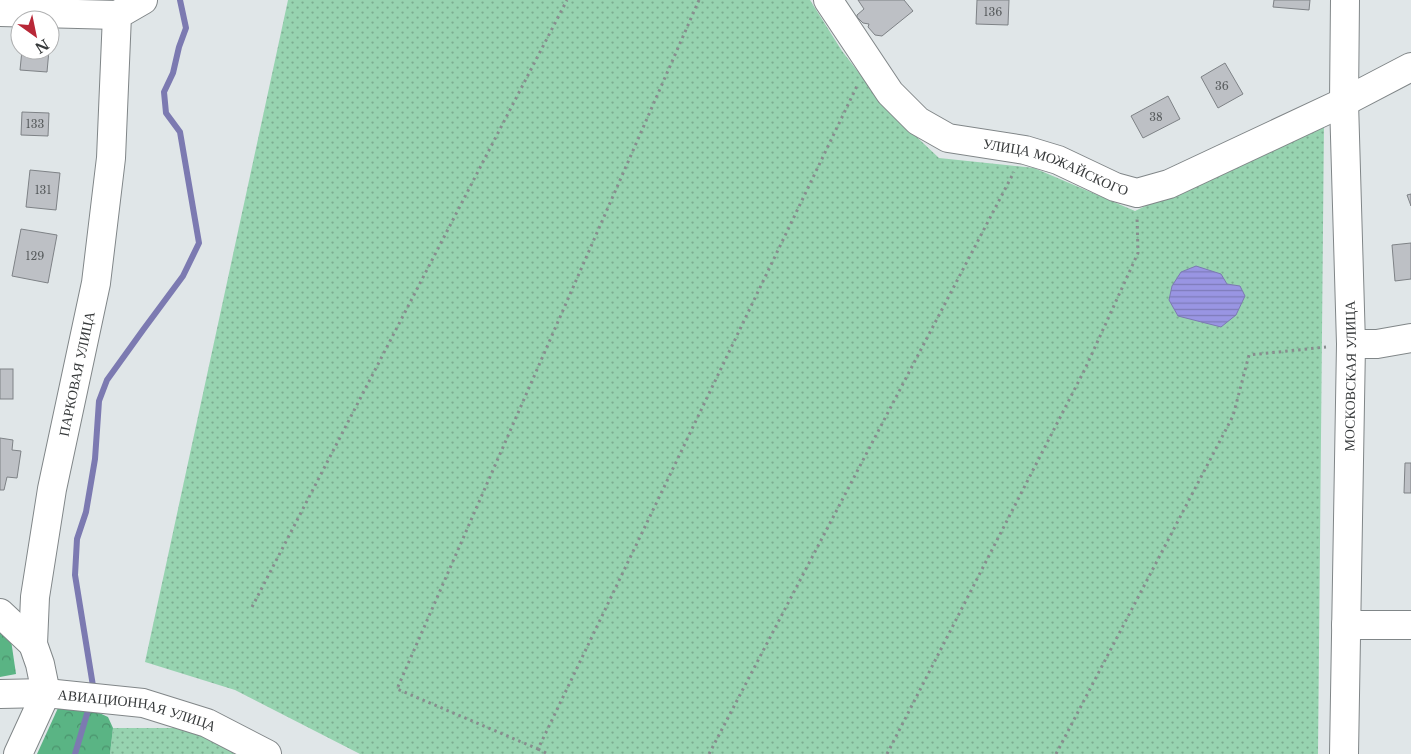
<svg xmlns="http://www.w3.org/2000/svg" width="1411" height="754" viewBox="0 0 1411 754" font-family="'Libre Baskerville',serif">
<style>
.grass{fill:url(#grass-dots)}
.forest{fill:url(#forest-crowns)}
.water{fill:url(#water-rules);stroke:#7c7ab1}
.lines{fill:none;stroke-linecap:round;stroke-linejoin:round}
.stream{stroke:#7c7ab1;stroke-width:6}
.building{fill:#bdc0c5;stroke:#7e8286}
.minor-casing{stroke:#808688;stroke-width:30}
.path{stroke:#888d8e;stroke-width:3;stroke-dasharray:2.5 4;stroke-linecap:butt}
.minor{stroke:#fff;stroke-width:28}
.labels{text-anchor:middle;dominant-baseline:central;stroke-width:5;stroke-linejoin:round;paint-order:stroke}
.number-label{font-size:11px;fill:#585c5e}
.street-label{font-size:14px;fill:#373a3b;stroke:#fff}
</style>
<defs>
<pattern id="grass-dots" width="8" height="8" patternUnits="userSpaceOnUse" patternTransform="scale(1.25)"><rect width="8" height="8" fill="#97d3b0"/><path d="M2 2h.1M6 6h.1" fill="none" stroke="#7cac90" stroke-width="1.8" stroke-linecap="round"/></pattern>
<pattern id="forest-crowns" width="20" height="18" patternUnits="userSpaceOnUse" patternTransform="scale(1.25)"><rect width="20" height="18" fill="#5ab484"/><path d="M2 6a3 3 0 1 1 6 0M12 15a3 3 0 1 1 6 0" fill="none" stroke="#4b936d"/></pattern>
<pattern id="water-rules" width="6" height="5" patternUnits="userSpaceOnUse" patternTransform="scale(1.25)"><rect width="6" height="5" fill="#9995e3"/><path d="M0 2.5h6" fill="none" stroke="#7e7bb9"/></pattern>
</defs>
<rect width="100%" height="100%" fill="#e0e6e8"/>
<g class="grass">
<path d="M288,0h522l32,51 45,58 52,49 95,10 101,43 189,-90 -6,633h-958l-125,-64 -90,-28z"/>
<path d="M113,728h81l50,26h-134z"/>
</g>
<g class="forest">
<path d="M0,631l11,9 5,34 -16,3z"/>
<path d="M82,705l26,12 5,11 -3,26h-73l21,-46z"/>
</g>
<path class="water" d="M1196,266l25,8 6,10 13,2 5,10 -9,19 -15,12 -43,-11 -9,-16 3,-14 9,-14z"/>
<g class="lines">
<g class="stream">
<path d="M93,686l-18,-111 2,-36 9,-27 9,-53 4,-58 8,-21 36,-50 40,-54 16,-33 -19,-111 -14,-19 -2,-21 9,-19 6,-26 7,-19 -6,-28"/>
<path d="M75,754l14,-47"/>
</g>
</g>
<g class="building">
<path d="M858,0h46l9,11 -31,25 -7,-1 -7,-8 1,-3 -6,-1 -6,-6v-2l7,-6z"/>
<path d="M977,0h32l-1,25 -32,-1z"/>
<path d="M1274,0h36l-1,10 -36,-3z"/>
<path d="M22,50h27l-2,22 -27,-2z"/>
<path d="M1225,63l18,31 -25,14 -17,-31z"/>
<path d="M1168,96l12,23 -37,19 -12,-22z"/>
<path d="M22,112l27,1 -1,23 -27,-1z"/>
<path d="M30,170l30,3 -4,37 -30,-3z"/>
<path d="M1411,194v12l-4,-11z"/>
<path d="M21,229l36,6 -9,48 -36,-7z"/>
<path d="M1411,243v36l-16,2 -3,-36z"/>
<rect x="0" y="369" width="13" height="30"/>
<path d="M0,438l13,2 -1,10 9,1 -4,27 -10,-1 -3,13h-4z"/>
<path d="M1405,463h6v30h-7z"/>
</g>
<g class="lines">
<defs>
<g id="minor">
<path id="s1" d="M828,0l62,93 28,28 30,17 77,12 33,10 57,27 22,6 32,-9 175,-82 67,-35"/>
<path d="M0,12l117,3"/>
<path d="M1351,344h26l34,-6"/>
<path d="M0,613l33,31"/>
<path d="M1346,625h65"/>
<path id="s2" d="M0,694l46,-1 97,10 64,20 60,31"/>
<path id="s3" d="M18,754l28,-61 -6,-29 -7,-20 2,-47 17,-108 44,-206 15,-125 6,-143 26,-15"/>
<path id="s4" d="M1344,754l7,-410 -7,-242 1,-102"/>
</g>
</defs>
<use href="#minor" class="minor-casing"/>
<g class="path">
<path d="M699,0l-302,689 141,60 319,-663"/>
<path d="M252,607l315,-607"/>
<path d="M538,749l10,5"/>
<path d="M709,754l305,-582"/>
<path d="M887,754l198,-385 53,-116 -1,-37"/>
<path d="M1056,754l177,-338 16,-61 77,-8"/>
</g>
<use href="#minor" class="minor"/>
</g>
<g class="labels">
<g class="number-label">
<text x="993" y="12">136</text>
<text x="1222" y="86">36</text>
<text x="1156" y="117">38</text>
<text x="35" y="124">133</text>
<text x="43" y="190">131</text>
<text x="35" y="256">129</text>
</g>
<g class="street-label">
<text stroke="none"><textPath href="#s1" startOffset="298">УЛИЦА МОЖАЙСКОГО</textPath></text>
<text stroke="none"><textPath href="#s3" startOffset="392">ПАРКОВАЯ УЛИЦА</textPath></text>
<text stroke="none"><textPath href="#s4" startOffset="378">МОСКОВСКАЯ УЛИЦА</textPath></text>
<text stroke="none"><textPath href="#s2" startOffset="139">АВИАЦИОННАЯ УЛИЦА</textPath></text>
</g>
</g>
<g transform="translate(35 35) rotate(147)"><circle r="24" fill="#ffffff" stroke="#afb0b1"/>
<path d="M0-4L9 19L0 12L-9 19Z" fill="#b82737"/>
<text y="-8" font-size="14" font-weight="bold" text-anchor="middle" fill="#373a3b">N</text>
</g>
</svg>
